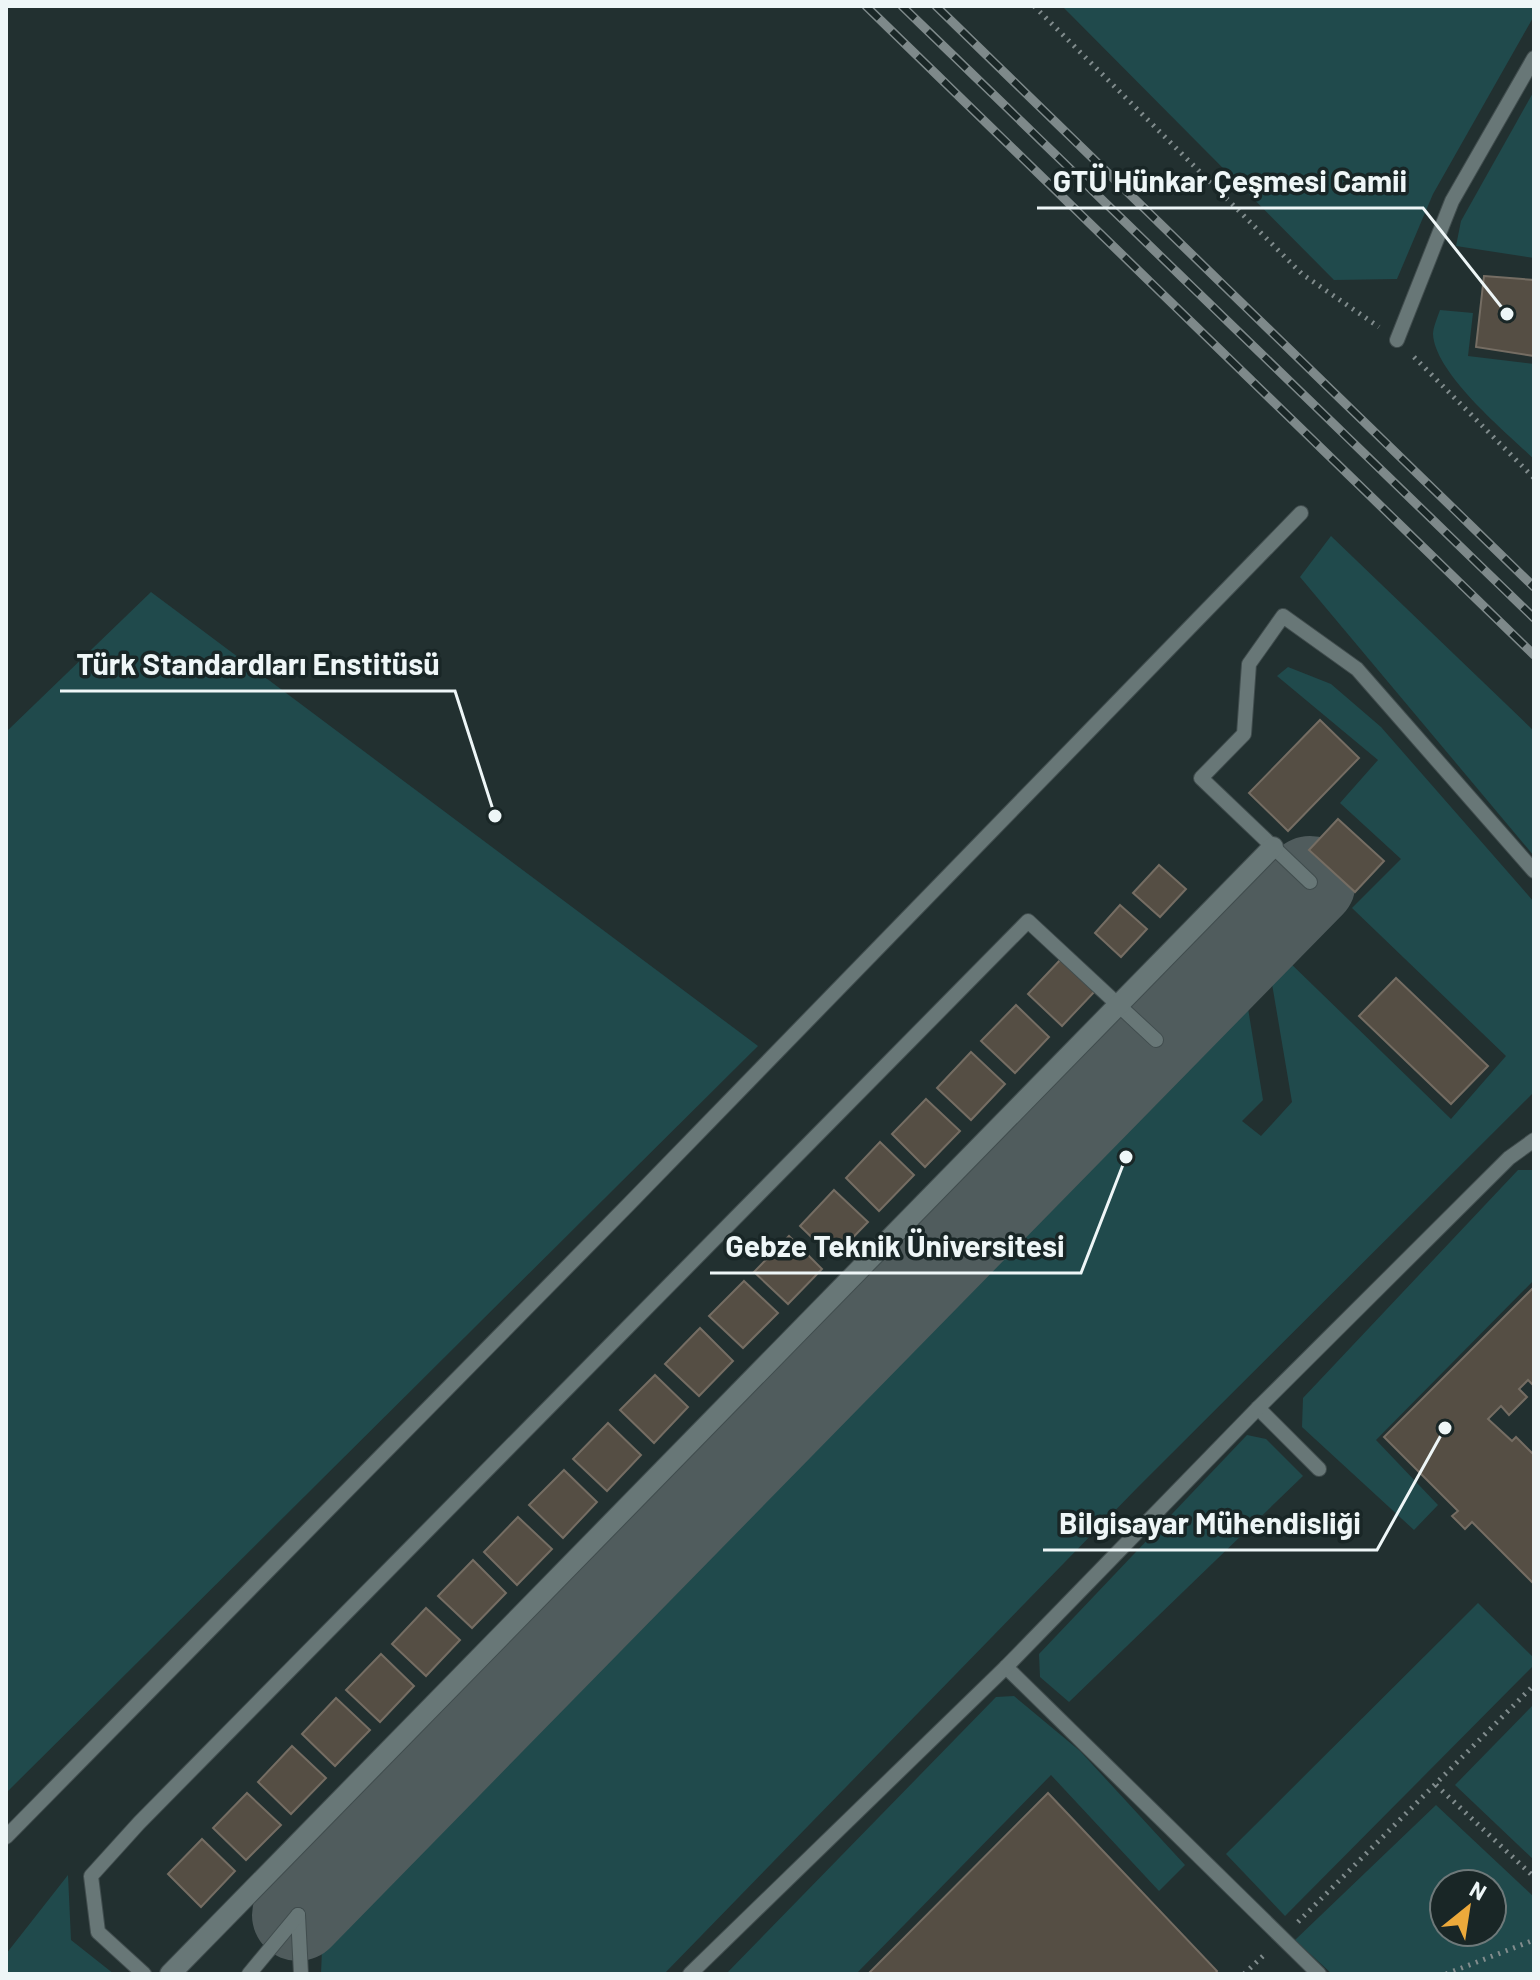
<svg xmlns="http://www.w3.org/2000/svg" width="1540" height="1980" viewBox="0 0 1540 1980" font-family="Barlow,sans-serif">
<style>
.green{fill:#204a4c;fill-rule:evenodd}
.lines{fill:none;stroke-linecap:round;stroke-linejoin:round}
.taxiway{stroke:#505c5d;stroke-width:92}
.building{fill:#554e44;stroke:#756d63;stroke-width:2}
.service-casing{stroke:#414d4e;stroke-width:16}
.pedestrian-casing{stroke:#414d4e;stroke-width:22}
.path{stroke:#818c8d;stroke-width:5;stroke-dasharray:2 6;stroke-linecap:butt}
.service{stroke:#687777;stroke-width:14}
.pedestrian{stroke:#687777;stroke-width:20}
.rail-casing{stroke:#7e898a;stroke-width:9}
.rail{stroke:#192626;stroke-width:6;stroke-dasharray:18;stroke-linecap:butt}
.leader{fill:none;stroke:#eef6f7;stroke-width:3}
.callout-dot{fill:#eef6f7;stroke:#192626;stroke-width:3}
.callout-label{font-size:30px;text-anchor:middle;font-weight:bold;fill:#eef6f7;stroke:#192626;stroke-width:7;stroke-linejoin:round;paint-order:stroke}
</style>
<rect width="100%" height="100%" fill="#223030"/>
<g class="green">
<path d="M1062,6h472v10l-101,178 -36,85 -63,1z"/>
<path d="M1534,91v167l-78,-12 5,-25z"/>
<path d="M1440,310l33,3 -5,43 66,8v95c-28,-27 -99,-85 -101,-125 0,-7 5,-18 7,-24z"/>
<path d="M1331,536l203,195v125l-234,-279z"/>
<path d="M151,592l607,454 -752,747v-1061z"/>
<path d="M1288,667l43,17 50,43 153,175v190l-396,395 -474,487h-343l1,-24 924,-954 17,104 -21,21 19,15 31,-34 -22,-130 15,-14 166,161 55,-63 -154,-148 49,-49 -61,-56 38,-43 -101,-84z"/>
<path d="M1518,1170h16v110l-158,160 62,65 -24,25 -112,-103 1,-29z"/>
<path d="M1247,1435l19,4 37,37 -234,226 -29,-25 -1,-23z"/>
<path d="M1478,1603l56,55v7l-249,251 -59,-62z"/>
<path d="M1014,1696l66,55 105,114 -26,26 -108,-116 -195,199h-130l270,-277z"/>
<path d="M1534,1704v156l-79,-75z"/>
<path d="M1436,1805l98,92v77h-202l-37,-34zM1444,1884h48v48h-48z"/>
<path d="M68,1875l3,65 43,34h-108v-20z"/>
</g>
<g class="lines">
<path class="taxiway" d="M298,1915l1012,-1033"/>
</g>
<g class="building">
<path d="M1484,276l50,4v76l-58,-9z"/>
<path d="M1320,720l39,38 -71,73 -39,-38z"/>
<path d="M1338,819l46,42 -29,31 -46,-42z"/>
<path d="M1159,865l27,24 -26,28 -27,-24z"/>
<path d="M1120,905l27,24 -26,28 -26,-24z"/>
<path d="M1062,958l34,32 -34,36 -34,-32z"/>
<path d="M1396,978l92,88 -37,38 -92,-88z"/>
<path d="M1016,1005l33,32 -34,36 -34,-32z"/>
<path d="M971,1052l34,32 -34,36 -34,-32z"/>
<path d="M926,1099l34,32 -35,36 -33,-33z"/>
<path d="M880,1142l34,33 -35,36 -33,-33z"/>
<path d="M834,1190l34,32 -35,36 -33,-32z"/>
<path d="M789,1236l33,33 -34,35 -34,-32z"/>
<path d="M744,1281l34,32 -35,35 -34,-32z"/>
<path d="M1534,1287v99l-6,-6 -9,9 8,8 -18,18 -8,-9 -13,13 24,22 4,-4 18,18v129l-62,-62 -7,7 -13,-13 6,-5 -74,-74z"/>
<path d="M700,1328l33,33 -34,35 -34,-32z"/>
<path d="M655,1375l33,32 -34,36 -34,-33z"/>
<path d="M608,1423l33,32 -34,36 -34,-32z"/>
<path d="M564,1470l33,32 -34,36 -34,-33z"/>
<path d="M518,1517l34,32 -35,36 -33,-33z"/>
<path d="M473,1560l33,33 -34,35 -34,-32z"/>
<path d="M426,1608l34,32 -34,36 -34,-32z"/>
<path d="M381,1654l33,32 -34,36 -34,-32z"/>
<path d="M336,1698l34,32 -35,36 -33,-32z"/>
<path d="M292,1746l34,32 -35,36 -33,-32z"/>
<path d="M247,1793l34,32 -35,35 -33,-32z"/>
<path d="M1048,1793l169,178 -2,3h-347z"/>
<path d="M202,1839l33,32 -34,36 -33,-33z"/>
</g>
<g class="lines">
<defs>
<g id="service">
<path d="M1397,340l55,-139 82,-143"/>
<path d="M1310,882l-109,-104 43,-44 5,-70 34,-48 74,53 177,202"/>
<path d="M1258,1408l61,61"/>
<path d="M1006,1667l313,307"/>
<path d="M6,1837l623,-633 672,-691"/>
<path d="M298,1915l3,59"/>
<path d="M144,1974l-46,-42 -7,-56 48,-53 889,-902 128,119"/>
<path d="M249,1974l49,-59"/>
<path d="M690,1974l316,-307 252,-259 251,-250 25,-18"/>
</g>
<path id="pedestrian" d="M170,1974l1103,-1127"/>
</defs>
<use href="#service" class="service-casing"/>
<use href="#pedestrian" class="pedestrian-casing"/>
<g class="path">
<path d="M1034,6l268,268 77,53"/>
<path d="M1414,357l120,121"/>
<path d="M1436,1785l98,92"/>
<path d="M1298,1922l236,-237"/>
<path d="M1244,1974l21,-20"/>
<path d="M1446,1974l88,-34"/>
</g>
<use href="#service" class="service"/>
<use href="#pedestrian" class="pedestrian"/>
<defs>
<g id="rail">
<path d="M866,6l668,649"/>
<path d="M902,6l632,612"/>
<path d="M936,6l598,581"/>
</g>
</defs>
<use href="#rail" class="rail-casing"/>
<use href="#rail" class="rail"/>
</g>
<path class="leader" d="M1507 314L1423 208H1037M495 816L455 691H60M1126 1157L1081 1273H710M1445 1428L1377 1550H1043"/>
<g class="callout-dot">
<circle cx="1507" cy="314" r="8"/>
<circle cx="495" cy="816" r="8"/>
<circle cx="1126" cy="1157" r="8"/>
<circle cx="1445" cy="1428" r="8"/>
</g>
<g class="callout-label">
<text x="1230" y="192">GTÜ Hünkar Çeşmesi Camii</text>
<text x="258" y="675">Türk Standardları Enstitüsü</text>
<text x="895" y="1257">Gebze Teknik Üniversitesi</text>
<text x="1210" y="1534">Bilgisayar Mühendisliği</text>
</g>
<rect width="1540" height="1980" fill="none" stroke="#eef6f7" stroke-width="16"/>
<g transform="translate(1468 1908) rotate(30)"><circle r="38" fill="#192626" stroke="#6e797a" stroke-width="2"/>
<path d="M0-6L14 30L0 20L-14 30Z" fill="#eca93b"/>
<text y="-12" font-size="22" font-weight="bold" text-anchor="middle" fill="#eef6f7">N</text>
</g>
</svg>
